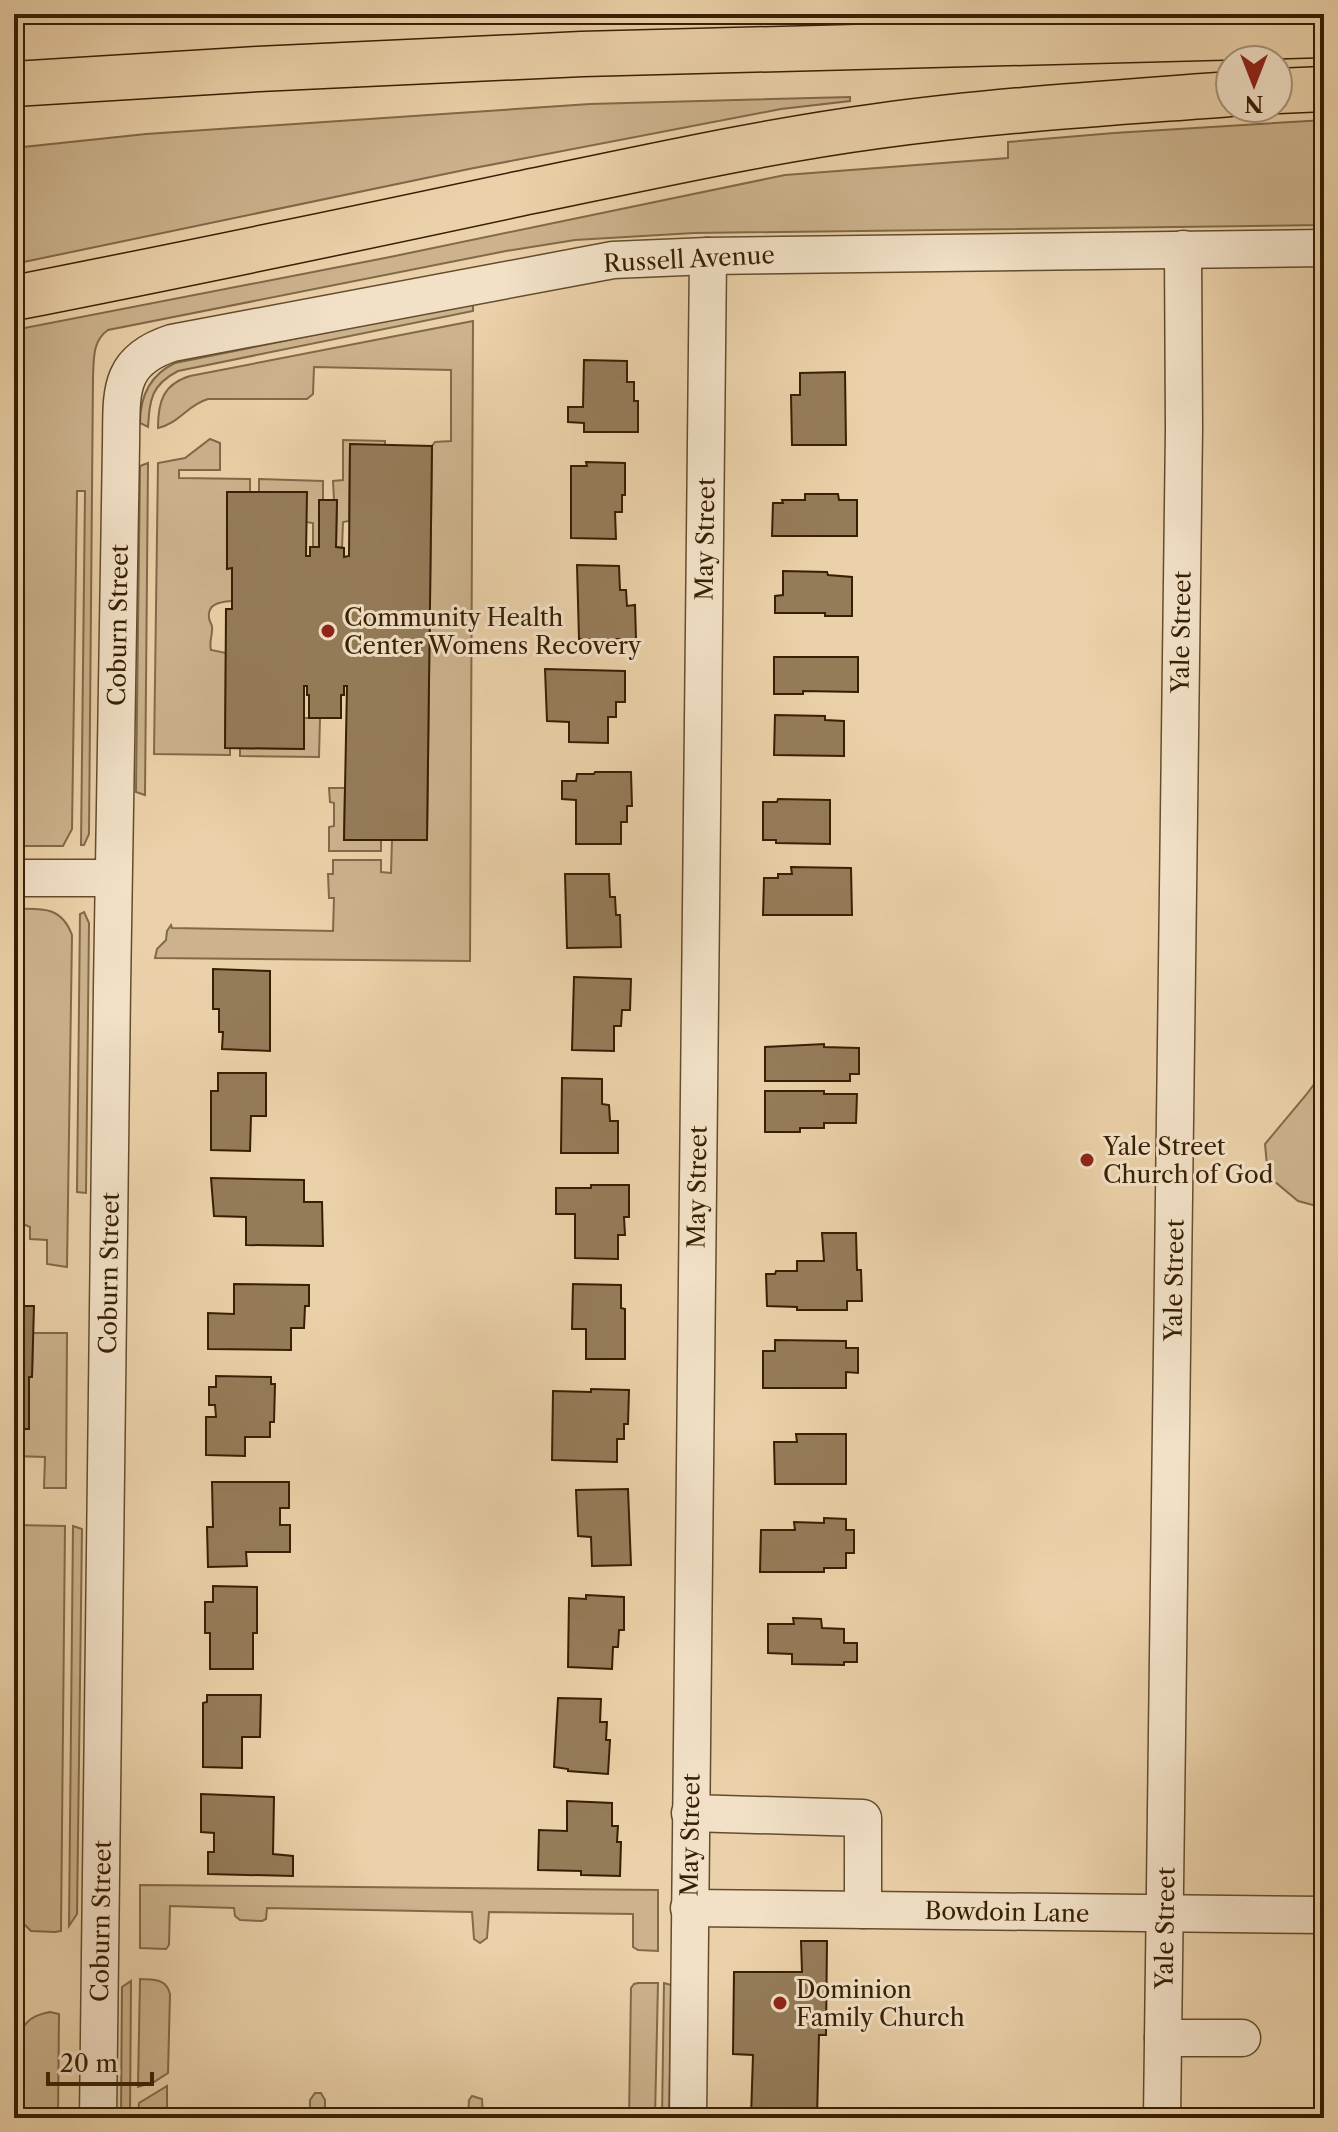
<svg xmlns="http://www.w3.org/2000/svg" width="1338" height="2132" viewBox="0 0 1338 2132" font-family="'Libre Caslon Text',serif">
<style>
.green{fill:#ccb38d;stroke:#826948;stroke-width:2}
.building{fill:#957c59;stroke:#371f03;stroke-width:2}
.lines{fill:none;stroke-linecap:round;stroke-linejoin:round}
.minor-casing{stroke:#644c2c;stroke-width:39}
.highway-casing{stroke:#371f03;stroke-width:47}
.minor{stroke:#f2e1c7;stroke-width:36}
.highway{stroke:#ebd1a9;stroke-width:44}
.poi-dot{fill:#8f2418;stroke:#f2e1c7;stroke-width:3}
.labels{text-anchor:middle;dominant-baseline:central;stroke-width:6;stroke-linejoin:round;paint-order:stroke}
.street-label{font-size:24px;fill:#371f03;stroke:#f2e1c7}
.poi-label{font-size:24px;fill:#371f03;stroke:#f2e1c7;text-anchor:start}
</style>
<rect width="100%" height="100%" fill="#ebd1a9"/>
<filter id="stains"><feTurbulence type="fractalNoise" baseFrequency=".0025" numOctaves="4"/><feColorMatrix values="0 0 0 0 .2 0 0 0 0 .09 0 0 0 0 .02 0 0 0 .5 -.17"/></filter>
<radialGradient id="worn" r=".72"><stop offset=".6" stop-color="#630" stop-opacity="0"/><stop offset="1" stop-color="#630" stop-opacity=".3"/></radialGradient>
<g class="green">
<path d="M850,97v4l-69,8 -312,60 -455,95v-116l132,-14 444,-30z"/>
<path d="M1324,120v105l-630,8 -119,7 -69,11 -398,79c-16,11 -14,30 -15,47l-4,457 -5,11h-3l4,-354h-8l-5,338 -9,17h-49v-516l376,-73 395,-82 223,-17v-16l106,-9z"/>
<path d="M473,303v8l-295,60c-27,14 -28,28 -30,56l-8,-4c0,-27 10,-48 35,-60z"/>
<path d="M473,321l-3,640 -315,-3 2,-9 9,-9 1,-9 4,-6 1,3 161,3 1,-33h-5l-1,-24h5v-14h48v12l10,1 1,-33h35l5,-394 3,-4 16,-1v-71l-137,-3 -1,27 -6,5h-99c-21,6 -28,24 -50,29 0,-26 5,-44 32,-52z"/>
<path d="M210,439l10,4v27h-41v8l71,1v13l-23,76h5v33c-11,1 -25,2 -23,17 1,7 4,5 3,12 0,7 -3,12 -1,20l15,3 -1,95h5v7l-76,-1 4,-291 27,-5z"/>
<path d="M343,440l42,1v5l-35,-1 -1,76 -6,1 -1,26 -6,-1 1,-47h-3l-1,-19 10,-1z"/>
<path d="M148,463l-3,332 -9,-3v-2l4,-324z"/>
<path d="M259,479l64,2v19h-4v47h-6v-24l-7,-1 -47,-30z"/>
<path d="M304,718h16l-1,39 -79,-1v-8l64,1z"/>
<path d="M329,788h16l-1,52h37v11h-52v-24l5,-1v-23l-4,-1z"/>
<path d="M14,909c26,0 47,-4 58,26l-5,332 -20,-3v-24l-17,-1v-12l-16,-7 2,-296h-2z"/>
<path d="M84,912l5,11 -3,270 -9,-1 3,-278z"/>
<path d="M1324,1071v137l-26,-7 -30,-25 -3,-32 41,-49z"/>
<path d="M33,1333h34l-1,155h-22l1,-31 -31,-1v-27l15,-1v-51h3z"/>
<path d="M14,1525l51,1 -4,405 -6,1 -24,-1 -7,-7 -10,-67v-144l9,-31 -9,-2z"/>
<path d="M73,1526l9,3 -5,385 -8,12z"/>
<path d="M140,1885l518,5v61l-20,-1 -5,-3v-33l-144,-2 -2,26 -7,5 -6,-4 -2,-27 -205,-4 -1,11 -4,2 -22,-1 -5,-4 -1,-8 -64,-2 -1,39 -3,4 -26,-1z"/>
<path d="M140,1979c14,1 26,-1 30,15l-2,79 -14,9 -16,5z"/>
<path d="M131,1981l-1,137h-9l1,-131z"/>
<path d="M638,1983h20l-3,135h-26l2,-130 3,-4z"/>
<path d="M664,1983l7,2 -2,133h-7z"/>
<path d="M50,2012l9,2 -1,104h-40c0,-21 -4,-73 5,-90 6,-11 17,-14 27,-16z"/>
<path d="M167,2086v32h-29l1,-15z"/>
<path d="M315,2093h6l4,7v18h-15v-18z"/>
<path d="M472,2096l10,3 1,19h-15l1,-18z"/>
</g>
<g class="building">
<path d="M584,360l43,1v21h7v19h4v31h-54v-9l-16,-1v-15h15z"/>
<path d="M845,372l1,73h-54l-1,-50h9v-22z"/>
<path d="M350,444l82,2 -5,394h-83l3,-154h-3v9h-3v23h-32v-23h-2v-9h-3v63l-79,-1 1,-139h6v-41l-5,1v-77h80l-1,64h4v-9h9v-47h18l-1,47 8,1v9l5,-1z"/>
<path d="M586,462l39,1v32h-3v17h-7l1,27 -45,-1v-72h16z"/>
<path d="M805,494h33l1,6h18v36h-85l1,-33h10l-1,-3h23z"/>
<path d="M577,565l42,1 1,24h6l1,16 8,-1 1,34h-57z"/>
<path d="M783,571l44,1 1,3 24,2v39h-27v-3h-50v-17l8,-1z"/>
<path d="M774,657h84v35l-55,-1v3h-29z"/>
<path d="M545,669l80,2v31h-9v15h-8v26l-39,-1v-20l-22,-1z"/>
<path d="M775,715l50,1v4l19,1v35l-70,-1z"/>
<path d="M595,772h36l1,34h-5v16h-6v22h-45v-44l-14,-1v-18h14l1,-7h17z"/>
<path d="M778,799l52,1v44l-54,-1v-3h-13v-38h14z"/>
<path d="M791,867l60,1 1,47h-89l1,-37h14v-4h14z"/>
<path d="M565,874h44l1,23h5l1,18h4l1,32 -54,1z"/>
<path d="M213,969l57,2v80l-48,-2 1,-17h-4v-23h-6z"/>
<path d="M574,977l57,2 -1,31h-8l-1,16h-7v25l-42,-1z"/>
<path d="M824,1044v3l35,1v26h-9v7h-85v-34z"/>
<path d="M218,1073h48v43h-15l-1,35 -39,-1v-59h7z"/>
<path d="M562,1078l40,1v25l7,1 1,16h8v32h-57z"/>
<path d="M765,1091h59v3h33l-1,29h-32v5h-24v4h-35z"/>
<path d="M211,1178l93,2v22h18l1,44 -77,-1v-28l-32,-1z"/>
<path d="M591,1185h38v32h-5l1,18h-7v24l-43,-1v-44h-19v-26h35z"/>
<path d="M822,1233h34l1,37h4l1,31h-15v9h-50v-3l-30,-1 -1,-32h9l1,-3h21v-10h27z"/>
<path d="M234,1284l75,1v21h-4l-1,22h-13v22l-83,-1v-36l26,1z"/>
<path d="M573,1284l48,1v23l4,1v50h-39v-30h-14z"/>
<path d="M14,1306h20l-2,71h-3v52h-15z"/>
<path d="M775,1340l71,1v7h12v25l-12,-1v16h-83v-37h12z"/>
<path d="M216,1376l55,1v7h4l-1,38h-4v15h-25v19l-39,-1v-38h10l-1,-12h-6v-18h7z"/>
<path d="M591,1389l38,1 -1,34h-4v15h-7v23l-65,-2 1,-69 38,1z"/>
<path d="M796,1434h50v50h-71l-1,-42h23z"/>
<path d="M212,1482h77v26h-9v17h10v27h-44l1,14 -39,1 -1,-40h6z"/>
<path d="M628,1489l3,76 -39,1 -1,-29 -13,-1 -2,-46z"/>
<path d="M824,1518l22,1v11h8v23h-8v15h-22v4h-64l1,-42h34l-1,-8 30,1z"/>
<path d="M213,1586l44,1v46h-4v36h-43v-36h-5v-31h8z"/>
<path d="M586,1595l38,2v33h-5l-1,17h-5l-1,22 -44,-2 1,-69 17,1z"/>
<path d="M793,1618l28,1 1,9 22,1v14h13v19h-13v3l-52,-1v-10l-24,-1v-29h26z"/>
<path d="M207,1695h54l-1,42h-18v31l-39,-1v-64l4,-1z"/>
<path d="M558,1698l43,1 -1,23h7l-1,18h4l-2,34 -40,-3v-2l-14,-2z"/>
<path d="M201,1794l73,3 -1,57 20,2v20l-85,-2v-22h6v-19l-13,-1z"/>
<path d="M567,1801l45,2v23h6l-1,16h4l-1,34 -39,-1v-4l-43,-1 1,-40 28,1z"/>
<path d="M801,1941h26l-1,94h-7l-2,83h-66l2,-63 -20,-1 1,-82h68z"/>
</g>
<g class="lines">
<defs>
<g id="minor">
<path d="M14,878h99"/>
<path d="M690,1813l173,5v92"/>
<path d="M689,1908l635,7"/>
<path d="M1163,2038h79"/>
<path d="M98,2118l14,-1130 9,-543c1,-51 -5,-84 51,-102l441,-83 95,-4 616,-8"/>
<path d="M688,2118l20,-1862"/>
<path d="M1162,2118l22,-1689 -1,-180"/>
</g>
<g id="highway">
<path d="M14,84l244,-15 324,-15 742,-19"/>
<path d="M1278,91l46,-2"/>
<path d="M14,298c168,-33 336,-68 504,-104 118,-24 241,-52 360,-68 117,-16 234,-23 352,-32"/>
</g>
</defs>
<use href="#minor" class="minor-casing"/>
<use href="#highway" class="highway-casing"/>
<use href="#minor" class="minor"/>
<use href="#highway" class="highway"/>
</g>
<g class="poi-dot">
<circle cx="328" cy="631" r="8"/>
<circle cx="1087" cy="1160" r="8"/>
<circle cx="780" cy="2003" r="8"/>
</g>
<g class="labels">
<g class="street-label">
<text transform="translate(689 259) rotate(-3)">Russell Avenue</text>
<text transform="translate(705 539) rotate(-89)">May Street</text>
<text transform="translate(118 625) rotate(-89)">Coburn Street</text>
<text transform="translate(1181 632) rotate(-89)">Yale Street</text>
<text transform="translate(697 1187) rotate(-89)">May Street</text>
<text transform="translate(109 1273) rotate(-89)">Coburn Street</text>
<text transform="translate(1174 1280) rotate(-89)">Yale Street</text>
<text transform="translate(690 1835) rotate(-89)">May Street</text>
<text transform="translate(1007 1912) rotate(1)">Bowdoin Lane</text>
<text transform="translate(101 1921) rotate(-89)">Coburn Street</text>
<text transform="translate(1165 1928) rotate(-89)">Yale Street</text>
</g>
<g class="poi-label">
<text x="344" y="617">Community Health<tspan x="344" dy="28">Center Womens Recovery</tspan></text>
<text x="1103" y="1146">Yale Street<tspan x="1103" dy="28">Church of God</tspan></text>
<text x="796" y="1989">Dominion<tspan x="796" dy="28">Family Church</tspan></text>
</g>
</g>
<rect width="1338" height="2132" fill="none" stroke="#ebd1a9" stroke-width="48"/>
<rect x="16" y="16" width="1306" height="2100" fill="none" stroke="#371f03" stroke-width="4"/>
<rect x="24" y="24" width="1290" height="2084" fill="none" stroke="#371f03" stroke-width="2"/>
<g transform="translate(1254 84) rotate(180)"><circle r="38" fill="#f2e1c7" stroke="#a79379" stroke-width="2"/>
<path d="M0-6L14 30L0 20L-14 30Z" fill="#8f2418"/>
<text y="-12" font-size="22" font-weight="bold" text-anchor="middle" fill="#371f03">N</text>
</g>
<path d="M48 2072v12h104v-12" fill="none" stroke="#371f03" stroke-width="4"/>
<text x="60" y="2072" font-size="24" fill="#371f03" stroke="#f2e1c7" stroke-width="6" paint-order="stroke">20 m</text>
<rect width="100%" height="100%" filter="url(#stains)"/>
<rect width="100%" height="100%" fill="url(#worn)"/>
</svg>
